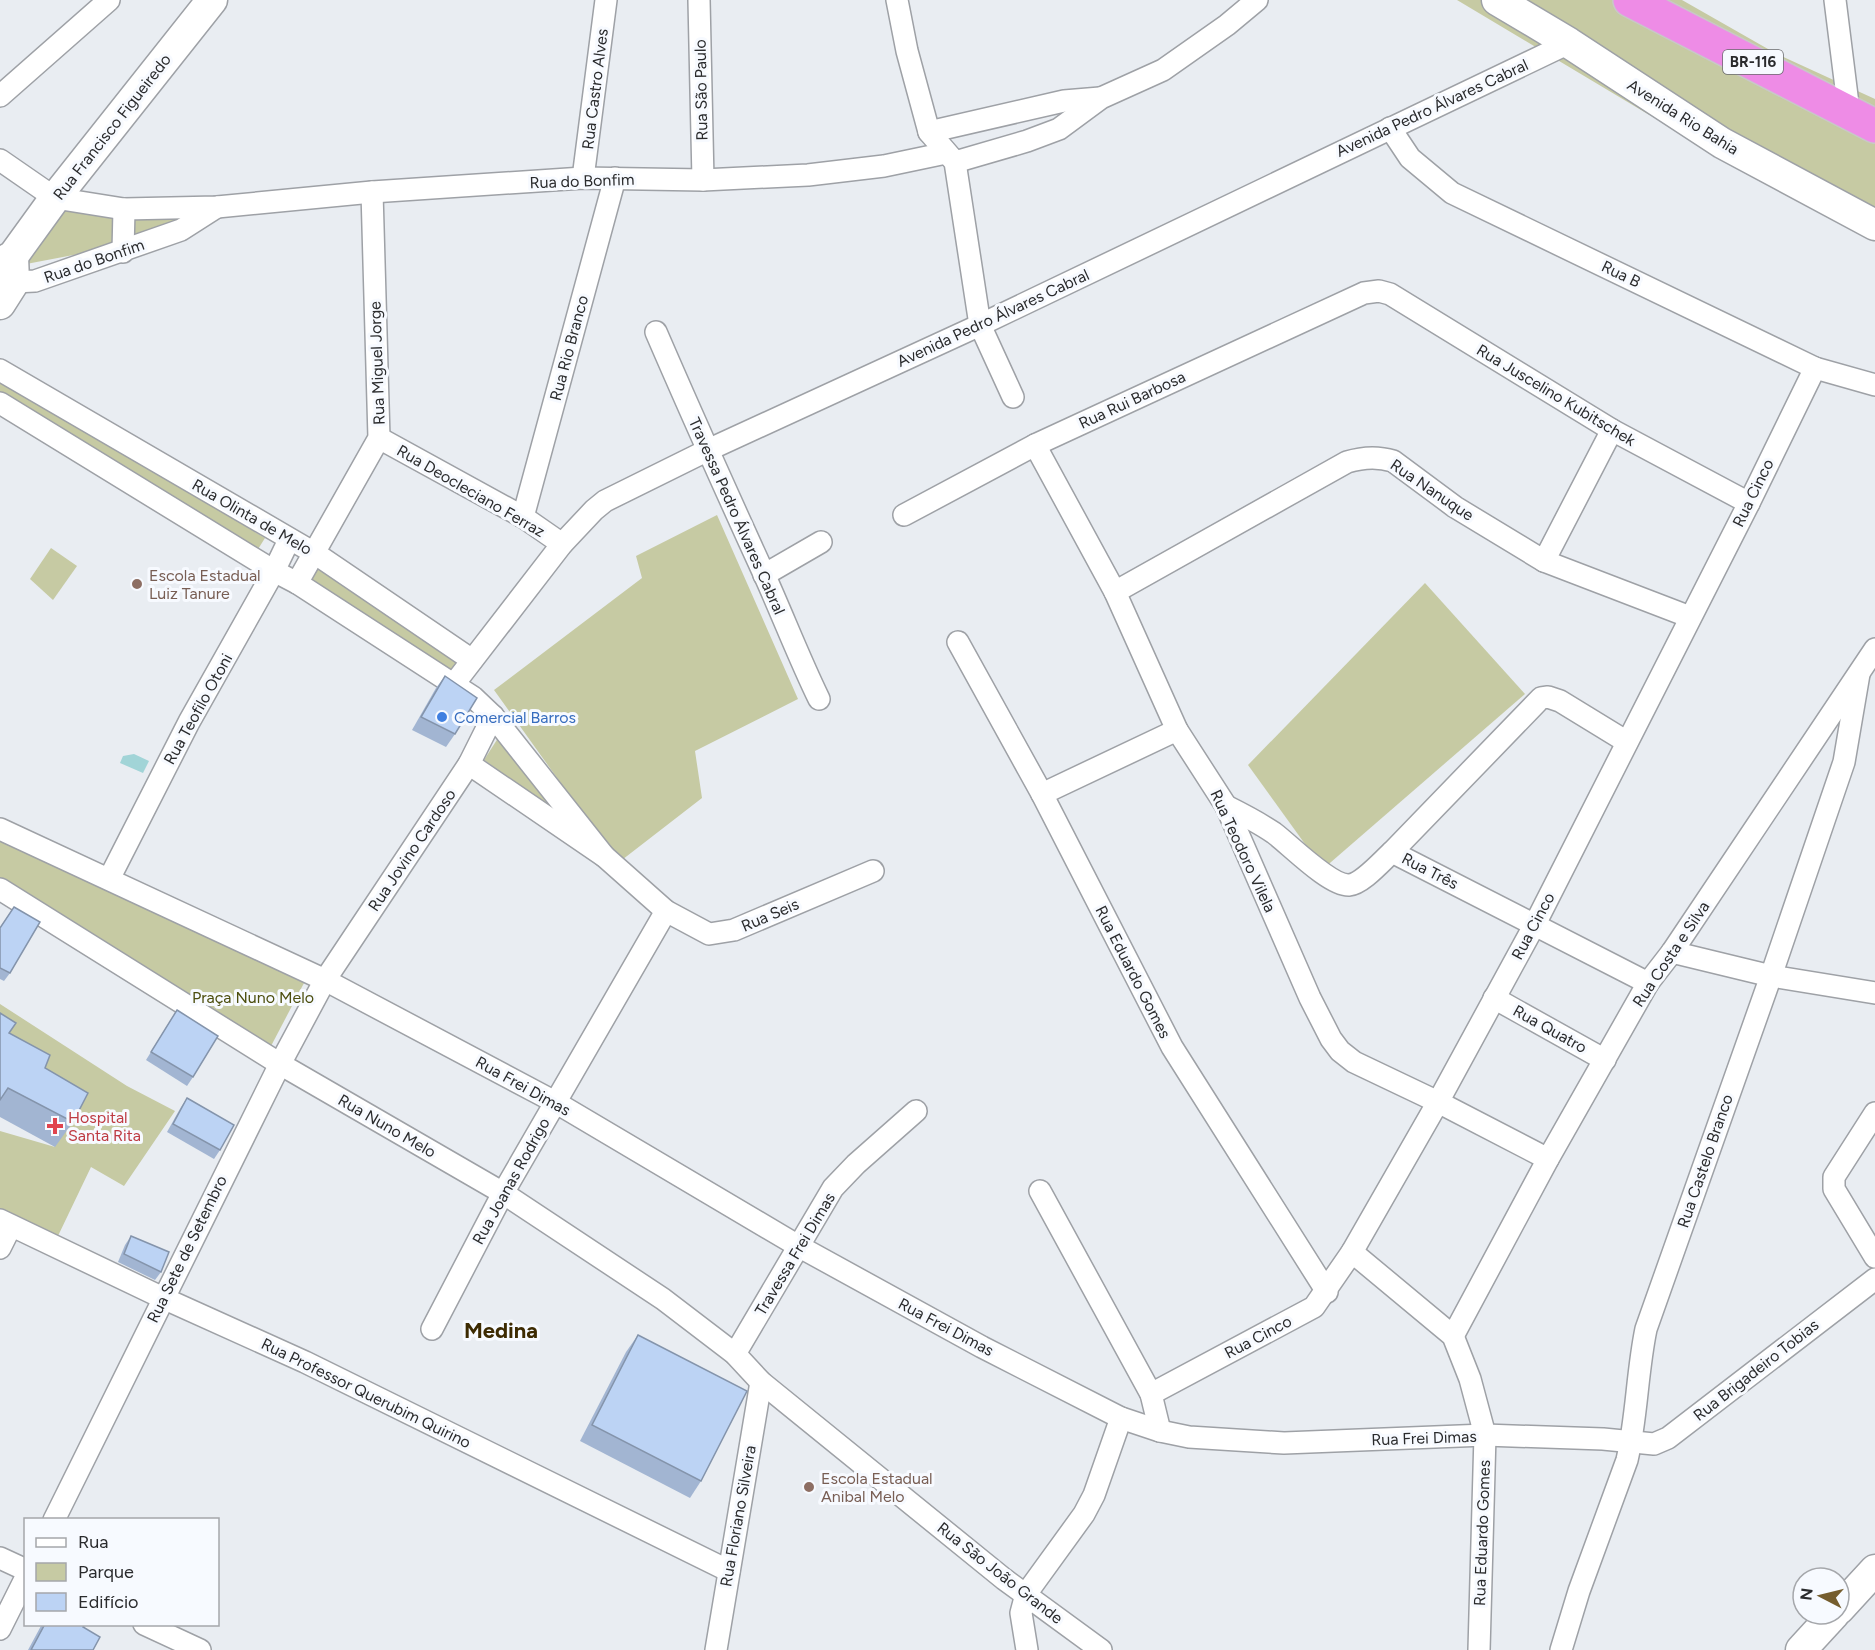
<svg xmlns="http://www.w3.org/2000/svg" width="1875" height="1650" viewBox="0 0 1875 1650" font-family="Figtree,sans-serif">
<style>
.green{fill:#c6caa3}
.water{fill:#a1d4d7}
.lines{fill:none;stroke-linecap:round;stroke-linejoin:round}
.street-casing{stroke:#9ea1a6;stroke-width:24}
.secondary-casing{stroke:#9ea1a6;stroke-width:33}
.highway-casing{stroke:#c8c8c8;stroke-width:36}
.street{stroke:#fff;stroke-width:21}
.secondary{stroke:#fff;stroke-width:30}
.highway{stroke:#ee8ce6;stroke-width:33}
.wall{fill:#a2b5d2}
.building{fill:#bcd3f4;stroke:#8494ab;stroke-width:1.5}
.education-dot{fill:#8d6e63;stroke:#f7faff;stroke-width:2}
.shop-dot{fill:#3f7fe0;stroke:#f7faff;stroke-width:2}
.health-dot{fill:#e0444e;stroke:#f7faff;stroke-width:2}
.labels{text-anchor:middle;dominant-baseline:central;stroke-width:6;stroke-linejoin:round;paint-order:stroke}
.shield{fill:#f7faff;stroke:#68696c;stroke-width:1.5}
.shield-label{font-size:15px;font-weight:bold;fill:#2a2b2d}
.street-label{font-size:16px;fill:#2a2b2d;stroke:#f7faff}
.education-label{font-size:16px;fill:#785e54;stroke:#f7faff;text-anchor:start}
.shop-label{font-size:16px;fill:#366cbe;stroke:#f7faff;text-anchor:start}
.park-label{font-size:16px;fill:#4c4e0e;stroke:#f7faff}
.health-label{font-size:16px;fill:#be3a42;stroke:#f7faff;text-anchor:start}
.district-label{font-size:22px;font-weight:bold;fill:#3d2b02;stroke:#f7faff}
</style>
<rect width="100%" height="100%" fill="#e9edf2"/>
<g class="green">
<path d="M1457,0h225l93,53 100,46v142l-229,-128z"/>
<path d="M65,209l123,7 -57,28 -110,21z"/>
<path d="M0,379l265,159 -10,16 -255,-155z"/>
<path d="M717,515l81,184 -103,52 7,47 -84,65 -124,-173 148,-112 -6,-22z"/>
<path d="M51,548l26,18 -24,34 -23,-21z"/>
<path d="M317,562l144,95 -10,13 -144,-92z"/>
<path d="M1425,583l100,111 -202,175 -75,-104z"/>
<path d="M500,735l60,79 -76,-54z"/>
<path d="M0,839l304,144 -34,65 -270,-167z"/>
<path d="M0,1004l127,82 48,25 -51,75 -33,-19 -34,71 -57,-28v-79l55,16 -55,-85z"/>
</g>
<path class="water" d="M134,754l15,7 -6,12 -23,-10 3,-7z"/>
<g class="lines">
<defs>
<g id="street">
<path d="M699,0l4,180"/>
<path d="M897,0l10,51 22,81 26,30 25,163 33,72"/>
<path d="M1835,0l14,112"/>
<path d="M0,96l109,-96"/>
<path d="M1390,128l20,30 42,35 363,175 60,17"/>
<path d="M929,132l135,-31 36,-3"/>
<path d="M0,160l55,38 69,11 93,-2 155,-15 211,-14 120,2 105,-5 76,-9 62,-13"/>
<path d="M955,162l72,-21 32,-12 42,-31 62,-28 64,-45 30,-25"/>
<path d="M583,178l23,-178"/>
<path d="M123,252l1,-43"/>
<path d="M3,276l11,6 21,-1 146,-51 36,-23"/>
<path d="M656,332c35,81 71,161 108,242 19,42 35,84 55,125"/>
<path d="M0,370l316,184 156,106"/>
<path d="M0,403l274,168 23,12 176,114 20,19 111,140"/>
<path d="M379,438l144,79 39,27"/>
<path d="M1035,445l80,147 62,138 49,76 84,192 21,41 9,12 14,11 84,40 110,57"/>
<path d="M904,515l131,-70 329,-152 15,-2 11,3 222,136 137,73"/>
<path d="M523,517l92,-339"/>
<path d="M1544,561l68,-131"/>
<path d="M764,575l57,-33"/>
<path d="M297,583l82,-145 -7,-246"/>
<path d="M1115,592l232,-130c16,-5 30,-6 46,-1l62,46 89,54 146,56"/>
<path d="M958,642l84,152 130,253 155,245"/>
<path d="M454,684l108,-140 32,-34 11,-9 103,-51 272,-125 589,-282"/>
<path d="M469,764l135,92 62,55 43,23 25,-4 139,-59"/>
<path d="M1042,794l135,-64"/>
<path d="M1226,806c16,8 32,16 48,27 16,12 56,53 75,52 13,-1 33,-24 43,-33l256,131"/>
<path d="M0,829l325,151 230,122 245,145 182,100 139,71 39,13 29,6 95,6 201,-8 118,4 51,5 14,-6 207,-159"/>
<path d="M1392,852l149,-154 7,-1 12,4 67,41"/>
<path d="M109,879l80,-157 85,-151 15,-31"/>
<path d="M0,889l280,175 223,129 160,106 72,55 26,28 243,197 97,71"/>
<path d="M1672,952l99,24 104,17"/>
<path d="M1494,998l111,62"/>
<path d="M1875,1113l-41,64v12l41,68"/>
<path d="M1040,1191l111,203 9,37"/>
<path d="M0,1220l163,78 142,64 424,209"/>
<path d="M0,1248l11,-22"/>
<path d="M1352,1252l101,84 17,43 15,56 -6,215"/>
<path d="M432,1329l71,-136 163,-282"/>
<path d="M1453,1336l95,-177 100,-176 24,-31 203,-303"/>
<path d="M735,1354l98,-166 23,-24 60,-53"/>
<path d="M1151,1394l163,-87 38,-55 86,-150 97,-178 214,-421 66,-135"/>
<path d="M54,1520l226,-456 45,-84 144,-216 24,-48"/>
<path d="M0,1558l26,12"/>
<path d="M144,1624l56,26"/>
<path d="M0,1629l26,-52"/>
<path d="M716,1650l45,-268"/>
<path d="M1027,1650l-6,-37 5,-19 58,-80 10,-19 27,-77"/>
<path d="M1561,1650l18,-59 48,-131c10,-43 10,-88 19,-131l125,-353 73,-214 15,-88"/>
</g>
<g id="secondary">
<path d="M1497,0l72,43 153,100 153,82"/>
<path d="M0,263l13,-7 42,-58 157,-198"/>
<path d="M0,304l14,-22 -1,-26"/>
<path d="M1839,1609l36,-39"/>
<path d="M1801,1650l33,-36"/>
</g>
<path id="highway" d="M1630,0l245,126"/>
</defs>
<use href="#street" class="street-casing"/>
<use href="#secondary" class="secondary-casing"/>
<use href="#highway" class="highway-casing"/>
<use href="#street" class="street"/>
<use href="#secondary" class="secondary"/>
<use href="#highway" class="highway"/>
</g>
<g class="wall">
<path d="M445,676l10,58 -9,13 -34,-17 24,-42z"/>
<path d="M14,907l-4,66 -6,8 -4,-2v-52z"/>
<path d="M177,1010l16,67 -6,9 -41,-26z"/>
<path d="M0,1013l9,20 36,35 28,54 -18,25 -55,-30z"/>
<path d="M187,1098l33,52 -6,9 -47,-27 14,-25z"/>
<path d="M131,1236l30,36 -6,8 -37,-18 7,-17z"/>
<path d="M638,1335l63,146 -11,17 -110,-57 46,-89z"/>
<path d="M42,1624h43l-2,3 10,23h-65z"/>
</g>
<g class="building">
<path d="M445,676l32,22 -22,36 -34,-17z"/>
<path d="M14,907l26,15 -30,51 -10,-5v-40z"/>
<path d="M177,1010l41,26 -25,41 -42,-25z"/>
<path d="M0,1013l16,10 -7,10 41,22 -5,13 43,25 -15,29 -65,-34 -8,12z"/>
<path d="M187,1098l47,27 -14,25 -47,-26z"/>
<path d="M131,1236l38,16 -8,20 -37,-18z"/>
<path d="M638,1335l109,56 -46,90 -109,-56z"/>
<path d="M45,1624h40l-2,3 17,10 -7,13h-62z"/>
</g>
<g class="education-dot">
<circle cx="137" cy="584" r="6"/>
<circle cx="809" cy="1487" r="6"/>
</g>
<circle class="shop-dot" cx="442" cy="717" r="6"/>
<path class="health-dot" d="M52 1117h6v6h6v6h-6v6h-6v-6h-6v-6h6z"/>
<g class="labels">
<rect class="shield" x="1723" y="50" width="60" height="24" rx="4.5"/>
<g class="shield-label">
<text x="1753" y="62">BR-116</text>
</g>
<g class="street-label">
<text transform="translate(595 89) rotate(-83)">Rua Castro Alves</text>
<text transform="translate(701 90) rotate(-91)">Rua São Paulo</text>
<text transform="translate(1432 108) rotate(-25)">Avenida Pedro Álvares Cabral</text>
<text transform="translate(1683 117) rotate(32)">Avenida Rio Bahia</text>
<text transform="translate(112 127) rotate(-52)">Rua Francisco Figueiredo</text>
<text transform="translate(582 181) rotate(-2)">Rua do Bonfim</text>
<text transform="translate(94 261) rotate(-19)">Rua do Bonfim</text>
<text transform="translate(1621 274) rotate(26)">Rua B</text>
<text transform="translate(993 318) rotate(-25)">Avenida Pedro Álvares Cabral</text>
<text transform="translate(569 348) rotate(-75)">Rua Rio Branco</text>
<text transform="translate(377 363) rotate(-92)">Rua Miguel Jorge</text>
<text transform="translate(1556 395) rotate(31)">Rua Juscelino Kubitschek</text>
<text transform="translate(1132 400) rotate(-25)">Rua Rui Barbosa</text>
<text transform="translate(1432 490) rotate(34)">Rua Nanuque</text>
<text transform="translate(471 491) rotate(30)">Rua Deocleciano Ferraz</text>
<text transform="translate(1753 493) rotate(-64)">Rua Cinco</text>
<text transform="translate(737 516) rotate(66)">Travessa Pedro Álvares Cabral</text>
<text transform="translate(252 517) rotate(30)">Rua Olinta de Melo</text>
<text transform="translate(198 709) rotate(-61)">Rua Teofilo Otoni</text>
<text transform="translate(412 850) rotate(-56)">Rua Jovino Cardoso</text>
<text transform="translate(1243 851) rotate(65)">Rua Teodoro Vilela</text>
<text transform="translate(1430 871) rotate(27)">Rua Três</text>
<text transform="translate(770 915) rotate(-23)">Rua Seis</text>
<text transform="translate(1533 926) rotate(-62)">Rua Cinco</text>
<text transform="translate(1671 954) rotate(-56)">Rua Costa e Silva</text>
<text transform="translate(1133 972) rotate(63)">Rua Eduardo Gomes</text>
<text transform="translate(1550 1029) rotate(29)">Rua Quatro</text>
<text transform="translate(523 1086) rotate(29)">Rua Frei Dimas</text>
<text transform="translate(387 1126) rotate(30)">Rua Nuno Melo</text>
<text transform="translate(1705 1161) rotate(-71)">Rua Castelo Branco</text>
<text transform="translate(511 1181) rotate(-61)">Rua Joanas Rodrigo</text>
<text transform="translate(187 1249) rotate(-64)">Rua Sete de Setembro</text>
<text transform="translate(795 1254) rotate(-59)">Travessa Frei Dimas</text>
<text transform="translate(946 1327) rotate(28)">Rua Frei Dimas</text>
<text transform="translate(1258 1337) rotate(-28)">Rua Cinco</text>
<text transform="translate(1756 1370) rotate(-38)">Rua Brigadeiro Tobias</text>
<text transform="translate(366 1393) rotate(26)">Rua Professor Querubim Quirino</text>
<text transform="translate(1424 1438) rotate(-2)">Rua Frei Dimas</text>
<text transform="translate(738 1516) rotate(-80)">Rua Floriano Silveira</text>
<text transform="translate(1482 1533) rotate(-88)">Rua Eduardo Gomes</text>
<text transform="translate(1000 1573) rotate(38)">Rua São João Grande</text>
</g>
<g class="education-label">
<text x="149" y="575">Escola Estadual<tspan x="149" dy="18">Luiz Tanure</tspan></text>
<text x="821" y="1478">Escola Estadual<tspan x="821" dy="18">Anibal Melo</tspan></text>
</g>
<g class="shop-label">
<text x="454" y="717">Comercial Barros</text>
</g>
<g class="park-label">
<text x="253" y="997">Praça Nuno Melo</text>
</g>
<g class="health-label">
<text x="68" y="1117">Hospital<tspan x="68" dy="18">Santa Rita</tspan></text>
</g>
<g class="district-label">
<text x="501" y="1330">Medina</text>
</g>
</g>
<rect x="24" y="1518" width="195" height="108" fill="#f7faff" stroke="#a5a7ab" stroke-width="1.5"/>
<rect x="36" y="1538" width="30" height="9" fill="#ffffff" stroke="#a5a7ab" stroke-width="1.5"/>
<text x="78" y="1548" font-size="18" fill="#2a2b2d">Rua</text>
<rect x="36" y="1563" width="30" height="18" fill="#c6caa3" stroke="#a5a7ab" stroke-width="1.5"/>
<text x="78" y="1578" font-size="18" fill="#2a2b2d">Parque</text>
<rect x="36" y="1593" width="30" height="18" fill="#bcd3f4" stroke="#a5a7ab" stroke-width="1.5"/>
<text x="78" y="1608" font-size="18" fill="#2a2b2d">Edifício</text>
<g transform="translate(1821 1596) rotate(277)"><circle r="28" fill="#f7faff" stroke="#a5a7ab" stroke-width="1.5"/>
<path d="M0-4.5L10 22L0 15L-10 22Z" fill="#755d2e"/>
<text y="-9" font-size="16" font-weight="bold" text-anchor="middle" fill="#2a2b2d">N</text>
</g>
</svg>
